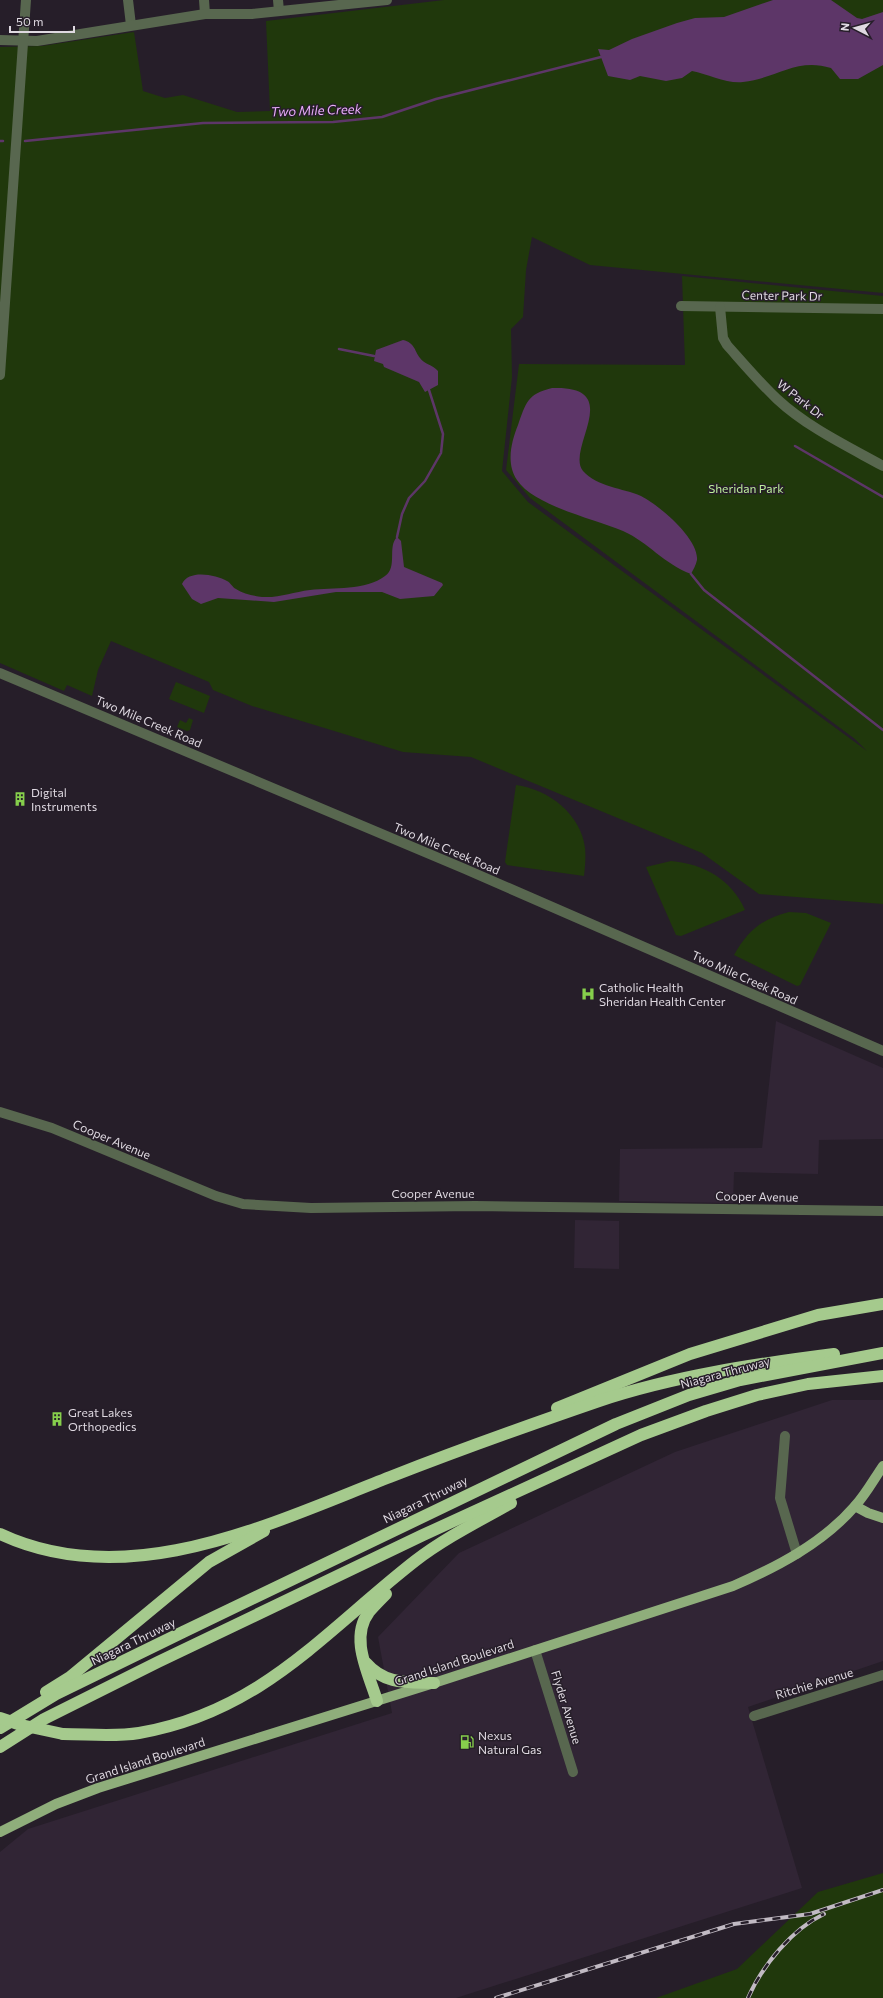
<svg xmlns="http://www.w3.org/2000/svg" width="883" height="1998" viewBox="0 0 883 1998" font-family="Commissioner,sans-serif">
<style>
.built{fill:#312535}
.green{fill:#20380c}
.water{fill:#5d3668}
.lines{fill:none;stroke-linecap:round;stroke-linejoin:round}
.stream{stroke:#5d3668;stroke-width:2.5}
.minor{stroke:#58674f;stroke-width:10}
.major{stroke:#8fae7b;stroke-width:10}
.highway{stroke:#a5ca8d;stroke-width:12}
.rail-casing{stroke:#c1bac3;stroke-width:4}
.rail{stroke:#261e29;stroke-width:2.5;stroke-dasharray:8;stroke-linecap:butt}
.highway-bridge{stroke:#a5ca8d;stroke-width:12}
.labels{text-anchor:middle;dominant-baseline:central;stroke-width:3;stroke-linejoin:round;paint-order:stroke}
.street-label{font-size:12px;fill:#dfd9e1;stroke:#261e29}
.park-label{font-size:12px;fill:#bcef9b;stroke:#261e29}
.poi-label{font-size:12px;fill:#dfd9e1;stroke:#261e29;text-anchor:start}
.water-label{font-size:13px;font-style:italic;fill:#e7abf8;stroke:#261e29}
</style>
<rect width="100%" height="100%" fill="#261e29"/>
<g class="built">
<path d="M776,1021l107,47v71l-64,1 -1,34 -84,-2 -1,31 -114,-2 1,-52 142,-1z"/>
<path d="M575,1220l44,1v48l-45,-1z"/>
<path d="M832,1400h51v261l-135,46 54,181 -346,110h-456v-146l28,-23 364,-116 -14,-76 81,-84 216,-101z"/>
</g>
<g class="green">
<path d="M444,0h439v293l-293,-28 -58,-28 -6,33 -3,47 -12,12 1,48 -10,94 26,31 339,249 -12,-12 -325,-241 -24,-28 13,-106 166,1 -3,-89 201,20v608l-124,-10 -57,-41 -231,-96 -68,-5 -151,-46 -39,-16 -4,-8 -98,-41 -13,29 -6,26 -25,-11 -3,6 -64,-28v-616l42,-1 92,-14 9,59 22,7 18,-3 54,17 33,-1 -4,-90z"/>
<path d="M176,682l34,14 -6,17 -35,-14z"/>
<path d="M189,718l4,2 -3,10 -3,1 -10,-4 3,-7 6,3z"/>
<path d="M516,785c32,4 65,29 69,63 1,9 0,19 -1,28l-77,-11 -2,-3z"/>
<path d="M671,861c33,3 60,18 74,49l-64,26 -5,-1 -30,-68z"/>
<path d="M789,912l17,1 25,10 -31,62 -3,1 -63,-31c14,-25 28,-36 55,-43z"/>
<path d="M883,1873v125h-227l81,-29 81,-77z"/>
</g>
<g class="water">
<path d="M773,0h58l26,18 5,1 21,-7v53l-25,14h-18l-9,-11c-35,-11 -56,11 -88,14 -16,2 -35,-8 -51,-11l-10,7 -16,3 -26,-5 -10,4 -22,-4 -10,-27 11,1 23,-11 45,-16 18,-5 29,-1z"/>
<path d="M403,340c12,3 11,10 17,18 4,6 13,7 18,13v14l-13,7 -6,-10 -35,-15 -1,-3 -9,-3 2,-11z"/>
<path d="M552,388c75,-3 13,61 31,83 14,16 40,17 58,25 18,9 58,43 56,64 -1,5 -4,10 -6,14 -27,-10 -43,-32 -68,-43 -28,-12 -89,-25 -106,-51 -11,-16 -6,-38 1,-55 8,-22 9,-31 34,-37z"/>
<path d="M397,537l4,4 3,26 38,16 1,2 -9,11 -34,3 -18,-7h-46l-62,10 -56,-4 -17,6 -9,-5 -10,-15c7,-15 34,-9 45,-3 4,2 5,6 9,8 7,5 18,7 26,8 18,1 31,-5 48,-7 23,-3 56,1 75,-14 13,-9 2,-29 12,-39z"/>
</g>
<g class="lines">
<g class="stream">
<path d="M0,141h3"/>
<path d="M25,141l178,-18 130,-1 49,-5 54,-18 165,-42"/>
<path d="M339,349l35,7"/>
<path d="M795,446l88,51"/>
<path d="M397,537l5,-23 7,-16 16,-17 16,-28 2,-19 -14,-44"/>
<path d="M691,574l13,16 179,140"/>
</g>
<g class="minor">
<path d="M128,0l3,25"/>
<path d="M204,0l1,14"/>
<path d="M278,0l1,11"/>
<path d="M0,40l37,1 168,-27h47l135,-14"/>
<path d="M681,306l202,3"/>
<path d="M720,307l3,31 4,7c16,18 32,37 50,54 30,28 70,47 106,67"/>
<path d="M0,375l26,-375"/>
<path d="M0,673l465,196 418,182"/>
<path d="M0,1112l52,16 164,68 27,8 68,4 164,-2 408,5"/>
<path d="M785,1436l-5,62 17,56"/>
<path d="M535,1650l38,122"/>
<path d="M754,1716l129,-41"/>
</g>
<g class="major">
<path d="M855,1506l13,7 15,5"/>
<path d="M0,1832l56,-28 42,-16 336,-105 299,-97c44,-19 90,-43 122,-80 11,-12 19,-27 28,-40"/>
</g>
<g class="highway">
<path d="M557,1408l133,-54 128,-39 65,-11"/>
<path d="M0,1534c128,60 269,-10 390,-57 69,-27 139,-52 209,-76 75,-25 156,-37 235,-47"/>
<path d="M366,1663c19,22 42,19 68,20"/>
<path d="M46,1692l24,-15 139,-115 55,-31"/>
<path d="M377,1701c-8,-27 -28,-63 -8,-89 5,-6 11,-12 17,-18"/>
<path d="M0,1728l56,-34 127,-62 433,-208 73,-29 51,-15 143,-27"/>
<path d="M63,1734c25,0 51,3 76,-1 122,-21 185,-101 276,-172 30,-23 64,-40 96,-58"/>
<path d="M0,1747l44,-28 114,-57 265,-127 218,-100 65,-24 51,-16 51,-11 75,-8"/>
</g>
<defs>
<g id="rail">
<path d="M496,1998l238,-74 76,-10 73,-24"/>
<path d="M748,1998c14,-32 44,-69 76,-84"/>
</g>
</defs>
<use href="#rail" class="rail-casing"/>
<use href="#rail" class="rail"/>
<path class="highway-bridge" d="M0,1718l21,7 42,9"/>
</g>
<defs>
<symbol id="building-bare" viewBox="-9 -9 18 18"><path d="M-4-6H4V6H1V3H-1V6H-4ZM-2.5-4.3h1.7v1.8h-1.7ZM.8-4.3h1.7v1.8H.8ZM-2.5-1h1.7V.8h-1.7ZM.8-1h1.7V.8H.8Z" fill="#86cf4c" stroke="#261e29" stroke-width="2.5" paint-order="stroke"/></symbol>
<symbol id="hospital-bare" viewBox="-9 -9 18 18"><path d="M-5-5h3v3.5h4V-5h3V5h-3V1.5h-4V5h-3Z" fill="#86cf4c" stroke="#261e29" stroke-width="2.5" paint-order="stroke"/></symbol>
<symbol id="fuel-bare" viewBox="-9 -9 18 18"><path d="M-5.5-6h7V0h2V4h1.3V-2.5L3-4.5l.8-.8L6-3V5H2.5V1h-1V6h-7ZM-4.2-4.7v3.2H.2V-4.7Z" fill="#86cf4c" stroke="#261e29" stroke-width="2.5" paint-order="stroke"/></symbol>
</defs>
<g fill-rule="evenodd">
<use href="#building-bare" x="10" y="789" width="20" height="20"/>
<use href="#hospital-bare" x="578" y="984" width="20" height="20"/>
<use href="#building-bare" x="47" y="1409" width="20" height="20"/>
<use href="#fuel-bare" x="457" y="1732" width="20" height="20"/>
</g>
<g class="labels">
<g class="street-label">
<text transform="translate(782 295) rotate(1)">Center Park Dr</text>
<text transform="translate(801 399) rotate(38)">W Park Dr</text>
<text transform="translate(149 721) rotate(23)">Two Mile Creek Road</text>
<text transform="translate(447 848) rotate(23)">Two Mile Creek Road</text>
<text transform="translate(745 977) rotate(24)">Two Mile Creek Road</text>
<text transform="translate(112 1139) rotate(23)">Cooper Avenue</text>
<text x="433" y="1193">Cooper Avenue</text>
<text transform="translate(757 1196) rotate(1)">Cooper Avenue</text>
<text transform="translate(725 1372) rotate(-15)">Niagara Thruway</text>
<text transform="translate(425 1499) rotate(-26)">Niagara Thruway</text>
<text transform="translate(133 1641) rotate(-26)">Niagara Thruway</text>
<text transform="translate(454 1662) rotate(-18)">Grand Island Boulevard</text>
<text transform="translate(814 1683) rotate(-17)">Ritchie Avenue</text>
<text transform="translate(567 1707) rotate(73)">Flyder Avenue</text>
<text transform="translate(145 1760) rotate(-18)">Grand Island Boulevard</text>
</g>
<g class="park-label">
<text x="746" y="488">Sheridan Park</text>
</g>
<g class="poi-label">
<text x="31" y="792">Digital<tspan x="31" dy="14">Instruments</tspan></text>
<text x="599" y="987">Catholic Health<tspan x="599" dy="14">Sheridan Health Center</tspan></text>
<text x="68" y="1412">Great Lakes<tspan x="68" dy="14">Orthopedics</tspan></text>
<text x="478" y="1735">Nexus<tspan x="478" dy="14">Natural Gas</tspan></text>
</g>
<g class="water-label">
<text transform="translate(316 110) rotate(-2)">Two Mile Creek</text>
</g>
</g>
<g transform="translate(855 28) rotate(276)" stroke="#261e29" stroke-width="3" paint-order="stroke">
<path d="M0-3L7 15L0 10L-7 15Z" fill="#dfd9e1"/>
<text y="-6" font-size="11" font-weight="bold" text-anchor="middle" fill="#dfd9e1">N</text>
</g>
<path d="M10 26v6h64v-6" fill="none" stroke="#dfd9e1" stroke-width="2"/>
<text x="16" y="26" font-size="12" fill="#dfd9e1" stroke="#261e29" stroke-width="3" paint-order="stroke">50 m</text>
</svg>
